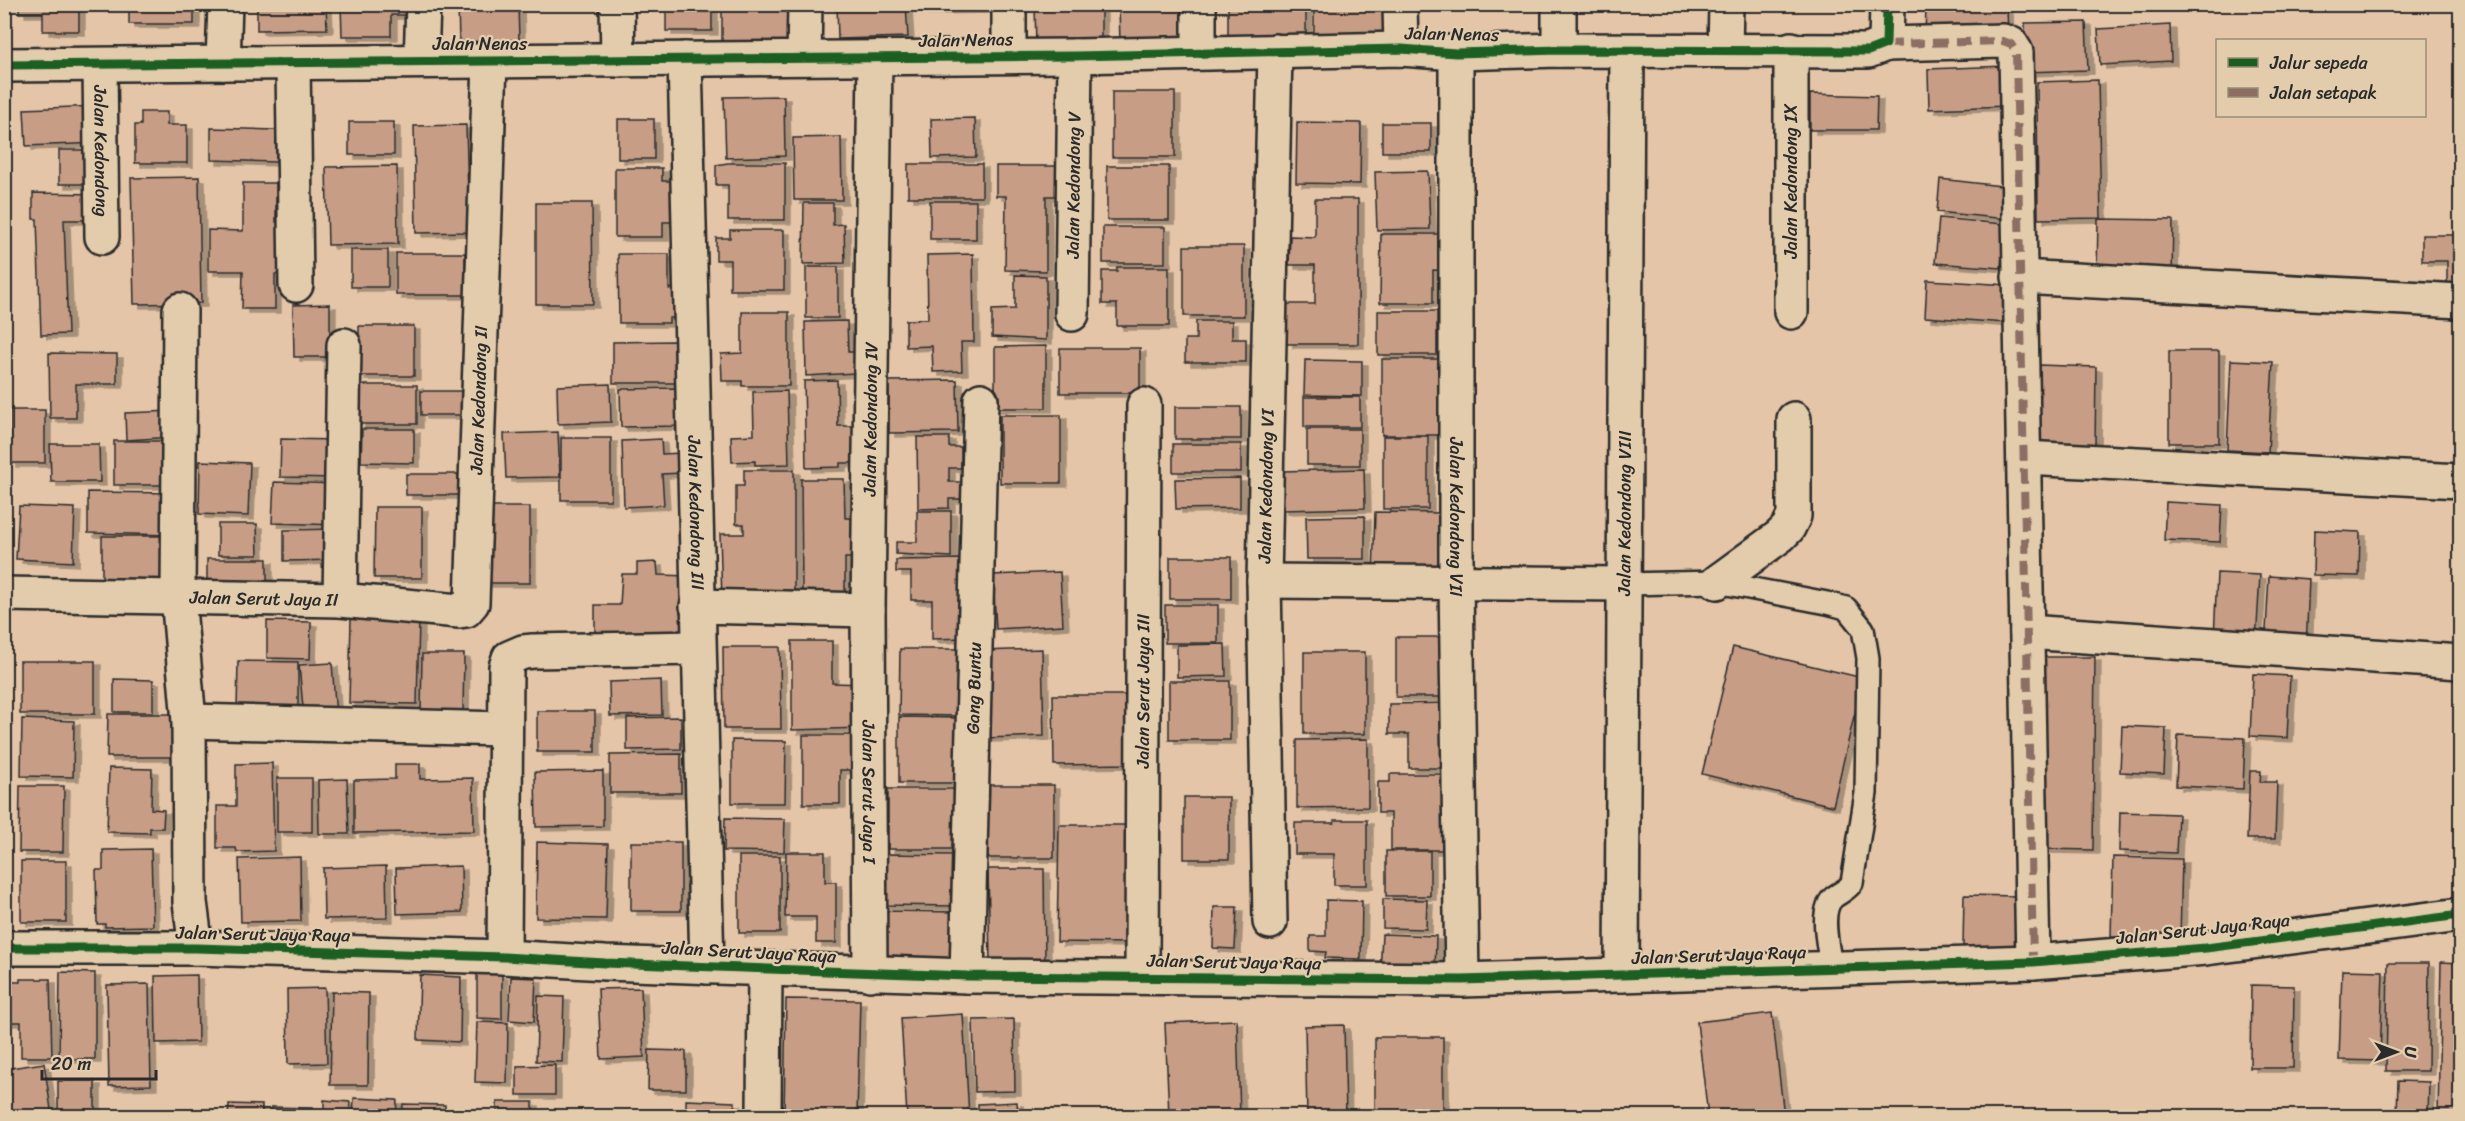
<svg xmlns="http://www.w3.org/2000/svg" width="2465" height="1121" viewBox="0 0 2465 1121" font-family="Sriracha,sans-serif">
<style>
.building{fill:#c79d86;stroke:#2b2b2b;stroke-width:1.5;filter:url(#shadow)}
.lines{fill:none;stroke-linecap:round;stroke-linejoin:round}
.service-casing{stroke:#2b2b2b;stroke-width:26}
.minor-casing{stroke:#2b2b2b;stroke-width:38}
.service{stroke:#e2ccac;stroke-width:21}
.minor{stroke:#e2ccac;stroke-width:33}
.quiet{stroke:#8d6e63;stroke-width:8;stroke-dasharray:15 8;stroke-linecap:butt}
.cycleway-casing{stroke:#e2ccac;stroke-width:13}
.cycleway{stroke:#1b5e20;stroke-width:9}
.labels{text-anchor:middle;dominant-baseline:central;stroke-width:4.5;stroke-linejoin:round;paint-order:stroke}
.street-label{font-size:18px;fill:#2b2b2b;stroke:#e2ccac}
</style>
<defs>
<filter id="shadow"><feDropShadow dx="6" dy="4" stdDeviation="0" flood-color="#0004"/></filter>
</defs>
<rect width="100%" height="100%" fill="#e4c5a7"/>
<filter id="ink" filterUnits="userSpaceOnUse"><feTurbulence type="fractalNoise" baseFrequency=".0167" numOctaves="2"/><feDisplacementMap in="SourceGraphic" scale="12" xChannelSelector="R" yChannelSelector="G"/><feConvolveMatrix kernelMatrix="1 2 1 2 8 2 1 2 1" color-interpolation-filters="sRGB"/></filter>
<g filter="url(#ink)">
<g class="building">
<path d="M19,4h60v27h-36v-18h-24z"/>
<rect x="129" y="4" width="65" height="20"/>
<path d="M257,4h69l1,25 -70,1z"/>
<path d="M341,4h70v11h-20v21h-49z"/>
<path d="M458,4h60l1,36 -60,2z"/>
<rect x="666" y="4" width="46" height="27"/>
<rect x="722" y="4" width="73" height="37"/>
<path d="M837,4h69l2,33 -70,2z"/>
<path d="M923,4h63v5l-63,1z"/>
<path d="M1035,4h66v42l-65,2z"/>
<path d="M1119,4h62l1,40 -62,1z"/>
<rect x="1228" y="4" width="78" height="35"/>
<rect x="1314" y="4" width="76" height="30"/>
<path d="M1926,7h81l1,29 -83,-1z"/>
<path d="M2086,22l2,48 -62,2 -1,-49z"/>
<path d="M2170,25l1,36 -71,4 -2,-36z"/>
<path d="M2006,66l2,40 -79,3 -1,-40z"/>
<path d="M2098,80l3,138 -63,1 -1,-137z"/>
<rect x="1112" y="92" width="63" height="65"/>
<path d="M1810,94l67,2 -1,34h-66z"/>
<path d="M784,96l1,60 -59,2 -2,-61z"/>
<path d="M98,106l2,37 -74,3 -2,-37z"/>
<path d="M141,112h26v13h20v38h-52v-38h6z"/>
<path d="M975,118l1,39 -44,1 -1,-39z"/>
<rect x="618" y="119" width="36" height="40"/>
<rect x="349" y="122" width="45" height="33"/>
<path d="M1297,122l64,1 -1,61 -64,-1z"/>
<rect x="1382" y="123" width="49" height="29"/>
<path d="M466,125l3,107 -53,1 -2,-107z"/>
<path d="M211,128l65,2v32l-65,-2z"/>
<path d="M841,137l1,63h-48l-1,-62z"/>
<rect x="59" y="150" width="39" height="34"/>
<path d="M728,163h57v57h-57v-35h-12v-20z"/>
<rect x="908" y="164" width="74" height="33"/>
<path d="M397,166l1,78 -70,1 -2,-78z"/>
<path d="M996,166h65v30h-15v75l-41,-1 1,-74h-10z"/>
<rect x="1107" y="166" width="62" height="54"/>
<path d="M615,168h47v13h10v41h-9v15h-48z"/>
<path d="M1428,171l2,58 -53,1 -2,-58z"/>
<path d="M199,177l2,126 -67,1 -3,-126z"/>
<path d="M1940,179l70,8 -3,32 -70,-7z"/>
<path d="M243,183h33v39h14l-1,53 -14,-1v35h-33l1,-38h-35v-41l35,1z"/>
<path d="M33,193l67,1 -1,26h-35l4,114 -27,1 -4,-116h-4z"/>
<path d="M1315,199h43v145h-71v-40h28v-39h-26l1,-29 25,1z"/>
<rect x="930" y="201" width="46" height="38"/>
<path d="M536,203h56l1,101h-57z"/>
<path d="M804,203h29v22l11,-1 1,39 -42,1z"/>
<path d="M1939,218l65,6 -3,44 -66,-5z"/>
<path d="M2098,219l75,1 -1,56 -75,-1z"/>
<rect x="1103" y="227" width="62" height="36"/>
<path d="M730,230h54v60h-54v-30h-14v-22h14z"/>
<path d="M1381,234h67l-1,37 -14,-1v33h-53z"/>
<path d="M2422,235h38v54h-13v-28h-25z"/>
<rect x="1184" y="246" width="60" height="70"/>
<rect x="351" y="250" width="37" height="37"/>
<rect x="396" y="253" width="69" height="42"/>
<path d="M618,254h51v35l19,-1 1,30h-20v5h-50z"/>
<path d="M973,254l1,88h-13l1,29 -29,1 -1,-26 -26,1v-27l22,-1 -1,-64z"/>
<rect x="806" y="267" width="32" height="51"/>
<path d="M1117,267h52v59h-52v-22h-15v-33h15z"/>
<path d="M1015,275l31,1v64l-54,-3v-27l23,-1z"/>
<path d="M1927,280l82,5 -3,38 -81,-6z"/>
<path d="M330,304v53h-36l-1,-52z"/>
<rect x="1378" y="311" width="59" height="44"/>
<path d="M742,312h47v74h-47v-5h-20l-1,-27 21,-1z"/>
<path d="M847,321l1,31h23v20l-65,4 -1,-54z"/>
<path d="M1196,321h36v18h14v23h-61v-23h11z"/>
<rect x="359" y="326" width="55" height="50"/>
<path d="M674,341l1,42h-62v-41z"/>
<path d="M1046,346v62h-51v-61z"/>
<rect x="1060" y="348" width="80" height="45"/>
<rect x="2169" y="351" width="50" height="92"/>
<path d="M49,353l68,1v30h-41v34h-26z"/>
<rect x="1382" y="359" width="64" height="76"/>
<path d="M1305,360l57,1v35l-58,-1z"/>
<path d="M2231,360l42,2 -5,90 -41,-2z"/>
<path d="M2038,365l58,2 -1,82 -58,-1z"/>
<path d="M837,380l1,46h29v37h-27v4l-34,1 -2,-87z"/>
<path d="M957,380l1,52 -69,1v-52z"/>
<path d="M610,384l1,38 -53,2 -1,-38z"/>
<rect x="359" y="385" width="58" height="39"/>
<path d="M678,388v38l-57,1 -1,-38z"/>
<rect x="421" y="391" width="45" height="24"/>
<path d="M787,391l2,73 -34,1v-4l-23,1 -1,-26 23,-1 -1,-43z"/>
<rect x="1304" y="397" width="56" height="30"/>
<rect x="1175" y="407" width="66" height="32"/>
<rect x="10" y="410" width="35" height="53"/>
<path d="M173,411l1,26 -48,3 -1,-27z"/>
<rect x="1000" y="415" width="61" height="68"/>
<path d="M362,429h52v34l-53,-1z"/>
<rect x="1307" y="429" width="53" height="36"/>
<path d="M558,432l2,45 -54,1 -2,-44z"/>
<rect x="1383" y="436" width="45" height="73"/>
<path d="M917,437h32v10h12v21h-12v14h12v17h-12v9l-31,1z"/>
<rect x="561" y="438" width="50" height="62"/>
<path d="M281,439l59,1 -1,38 -59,-1z"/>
<path d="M661,439l1,15 21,-1v20l-21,1 2,31 -40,2 -2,-66z"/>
<rect x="114" y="441" width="63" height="44"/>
<path d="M50,444h49l1,38h-49z"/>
<rect x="1173" y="444" width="68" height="28"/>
<path d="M200,461l50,2 -2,53 -49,-2z"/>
<path d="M1364,469l1,39 -83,2 -1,-39z"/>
<path d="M744,470h50v132l-72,-1 -2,-67h24v-10h-8v-38h8z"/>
<rect x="406" y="474" width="52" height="21"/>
<path d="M1240,478v30l-64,1 -1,-30z"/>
<path d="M801,479h43l1,39h10v40h-10v36h-43z"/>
<path d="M274,482l68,2 -2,41 -68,-2z"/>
<path d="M88,492l86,1 -1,42 -85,-2z"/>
<path d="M2166,502l56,3 -2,37 -56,-2z"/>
<path d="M19,506l56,2 -2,54 -57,-3z"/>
<path d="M375,507h47v71h-48z"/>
<rect x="482" y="507" width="48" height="76"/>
<path d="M917,511h34v46l-55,-3v-12h21z"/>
<path d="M1375,512l68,1 -1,63 -69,-1z"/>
<path d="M1365,516v43h-58l-1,-42z"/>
<path d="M218,524h39l1,31h-40z"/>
<path d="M339,529v31l-55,1v-31z"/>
<path d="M2314,530l46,2 -1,44 -46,-1z"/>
<rect x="102" y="536" width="63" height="53"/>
<rect x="1170" y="557" width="61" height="42"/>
<rect x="207" y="559" width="60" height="34"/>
<path d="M966,559v79l-34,1v-39h-21v-28h-15v-12z"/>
<path d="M657,562l1,13 33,1 -3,72 -93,-5v-38h25l2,-31h15v-11z"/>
<path d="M1060,572l3,53 -67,4 -3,-54z"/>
<path d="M2217,573l43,2 -4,67 -42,-3z"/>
<path d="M2269,576l40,3 -3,71 -41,-2z"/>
<rect x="1165" y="605" width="53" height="38"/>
<path d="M351,619l68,1 -2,84 -68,-1z"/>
<path d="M267,621l44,1 -1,37 -43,-1z"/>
<rect x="1396" y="637" width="54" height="60"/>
<path d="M792,641h40v42l35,1 -1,44 -74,2z"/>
<path d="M1225,644l1,32 -49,1v-32z"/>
<path d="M723,647h57l1,82h-57z"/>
<path d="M1733,647l130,31 -30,128 -131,-32z"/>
<path d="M900,649h62l-1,67 -62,-1z"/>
<path d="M1042,649l2,87 -59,2 -3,-87z"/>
<rect x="1304" y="652" width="61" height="82"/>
<path d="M422,654h42l-1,57h-42z"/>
<path d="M2044,657h51l-2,193 -51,-1z"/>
<rect x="20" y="661" width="75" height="53"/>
<path d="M238,661l60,1v48h-61z"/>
<path d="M332,663l4,53 -32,2 -5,-53z"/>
<path d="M2253,674l37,2 -3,62 -37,-2z"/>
<path d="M114,679l39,1v32h-39z"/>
<path d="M661,680l1,35 -52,1 -1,-34z"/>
<rect x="1169" y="681" width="61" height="59"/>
<path d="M1053,695h80v69l-79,1z"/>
<path d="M1453,703l-1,65h-43v-34h-20v-30z"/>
<rect x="537" y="711" width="58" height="41"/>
<path d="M108,714h65v43h-66z"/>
<path d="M681,717v32l-54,1v-32z"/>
<path d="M899,717l61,1v65h-61z"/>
<path d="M22,719l52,2 -1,56 -52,-1z"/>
<path d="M2122,726l44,2 -2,46 -44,-2z"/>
<path d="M803,735h62v35h-25v34h-37z"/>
<path d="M2178,735l67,3 -2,51 -67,-3z"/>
<path d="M1368,739v68l-71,1v-68z"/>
<path d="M732,740l54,1 -1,62h-53z"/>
<path d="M681,754v39h-71v-38z"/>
<path d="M272,763l2,88 -37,1 -1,-4h-19v-42h19v-42z"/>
<path d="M395,764h25v15l53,-1 1,53 -120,2v-53l41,-1z"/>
<path d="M109,768l43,1 -1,40 13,1 -1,18h-13v5l-43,-1z"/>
<path d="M603,771v55l-67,1 -1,-55z"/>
<path d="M2250,771h11l-1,11h17l-2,57h-28z"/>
<path d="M1390,774h53v76h-52v-37h-13v-31h12z"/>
<rect x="277" y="778" width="35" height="54"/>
<path d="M347,779l2,55h-30l-1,-54z"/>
<rect x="985" y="785" width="69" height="73"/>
<path d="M20,786h44l-1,66h-44z"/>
<rect x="888" y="789" width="74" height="60"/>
<rect x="1184" y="797" width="45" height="62"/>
<path d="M2120,812l58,2 -2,39 -57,-2z"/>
<path d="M725,818l60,1 -1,33 -60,-1z"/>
<path d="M1334,820h33v65h-33v-31h-39v-31h39z"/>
<path d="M1059,825h74l-2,118 -74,-1z"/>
<path d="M537,842l71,2 -2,75 -70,-1z"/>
<rect x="631" y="842" width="50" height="69"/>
<path d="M151,849l2,77 -48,1v-3h-8l-1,-54h7v-20z"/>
<rect x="1386" y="851" width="44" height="45"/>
<path d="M786,852h39v30h11v61h-20v-26h-31z"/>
<path d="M885,854l72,1v51l-73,-1z"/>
<rect x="739" y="856" width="41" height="77"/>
<path d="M300,857l1,64 -60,1 -2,-63z"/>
<path d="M2113,857l69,2 -2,81 -69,-3z"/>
<rect x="21" y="861" width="45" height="61"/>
<path d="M386,866l1,52 -63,1 -1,-51z"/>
<path d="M461,866l1,46 -65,2 -1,-46z"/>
<path d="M988,869h56l1,92 -55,1z"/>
<path d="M1964,895l55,1 -1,50h-55z"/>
<path d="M1383,899l44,1 -1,29 -43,-1z"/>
<path d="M1326,900l36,1 -1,58 -36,-1 1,-6 -16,-1v-15h16z"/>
<path d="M1214,907h23l-2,42 -22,-1z"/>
<path d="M882,911l79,1v57l-79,-1z"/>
<path d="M1382,934l54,2 -1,39 -55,-1z"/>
<path d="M2441,962l19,1v153h-22z"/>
<path d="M2388,963h41l-1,108h-42z"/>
<path d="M2342,970l41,1 -3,90 -41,-1z"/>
<path d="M60,972l35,1v86h-36z"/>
<path d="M477,974h25v45l-25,-1z"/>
<path d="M197,975l1,67 -42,1 -1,-67z"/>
<path d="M420,975l41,2 -1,65 -42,-2z"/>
<path d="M511,977l25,1 -2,44 -25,-2z"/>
<path d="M20,979h30l2,78h-31v-35h-17v-40h16z"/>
<path d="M149,984l2,101 -42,1 -2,-101z"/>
<path d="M2251,985l43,1 -1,82h-43z"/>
<path d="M325,988l2,75 -39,1 -1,-75z"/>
<path d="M641,988l3,69 -43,2 -3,-70z"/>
<path d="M332,992l37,1 -1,92h-38z"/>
<path d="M538,996l26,1 -2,65 -26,-1z"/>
<path d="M786,999l74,1 -3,116h-73z"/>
<path d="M1772,1013l12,103h-76l-11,-94z"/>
<path d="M963,1014l6,102h-62l-6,-98z"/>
<path d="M1014,1019l1,72 -40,1 -2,-72z"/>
<path d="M1237,1020l3,96h-71l-4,-93z"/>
<path d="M477,1022l31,1 -1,60 -32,-1z"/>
<path d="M1344,1025l2,91h-39l-2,-90z"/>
<rect x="1375" y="1037" width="68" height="79"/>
<path d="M649,1050l37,1v39h-38z"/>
<path d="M44,1063l8,53h-46l-2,-47z"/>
<path d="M555,1065v30h-38v-29z"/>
<rect x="58" y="1081" width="37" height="35"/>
<path d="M2398,1081l31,1 -1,34h-31z"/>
<path d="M354,1098l43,2 -1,16h-43z"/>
<path d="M324,1100l26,2 -1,14h-25z"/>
<path d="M686,1100l49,2v14h-49z"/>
<rect x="497" y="1102" width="36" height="14"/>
<path d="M1017,1102l1,14h-40v-12z"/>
<path d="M229,1104l33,1v11h-34z"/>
<path d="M403,1104l42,1v11h-43z"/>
<path d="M271,1107l41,1v8h-41z"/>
</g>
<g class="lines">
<defs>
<path id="service" d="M1624,584l93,-2 110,21 19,5 17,21 5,29 -2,135 -14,90c-5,7 -11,9 -18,14 -16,13 -5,52 -3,70"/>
<g id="minor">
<path d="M617,4l1,56"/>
<path d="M1199,4v47"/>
<path d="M1400,4l1,45"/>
<path d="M1886,44l117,-3 8,3 5,8 17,910"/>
<path d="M1791,49v263"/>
<path d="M1559,50v-46"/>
<path d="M1725,50l1,-46"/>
<path id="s1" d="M1456,53v531l6,396"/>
<path d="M1009,56v-52"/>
<path d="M804,58l1,-54"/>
<path id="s2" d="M685,59l22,908"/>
<path d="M421,61l2,-57"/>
<path d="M223,63l2,-59"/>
<path d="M293,63l3,222"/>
<path d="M4,65l1071,-9 326,-7 55,4 103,-3 309,1 18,-7 1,-40"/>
<path id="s3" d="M100,65l2,172"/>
<path d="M2019,277l441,24"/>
<path d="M180,310l-2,286 11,125 1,181 6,46"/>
<path id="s4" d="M1072,314l3,-258"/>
<path d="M2024,458l436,23"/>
<path d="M1264,581l360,3"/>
<path d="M1717,582l63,-46 8,-8 6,-12v-97"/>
<path id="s5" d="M4,594l336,6 4,-255"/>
<path id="s6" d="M340,600l119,11 7,-1 6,-7 18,-542"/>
<path id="s7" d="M697,606l171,4 7,-552"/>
<path id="s8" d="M868,610l2,364"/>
<path d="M2027,632l433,30"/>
<path d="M189,721l315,8"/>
<path id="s9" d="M1270,922l-6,-341 11,-530"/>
<path d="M4,948h192l308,9 101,6 362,13 495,4 571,-18 173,-14 254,-33"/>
<path d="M504,957l2,-290 3,-9 14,-6 10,-1 165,-3"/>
<path id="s10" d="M1622,975l5,-924"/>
<path id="s11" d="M967,976l14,-576"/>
<path id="s12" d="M1142,977l2,-572"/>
<path d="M764,1116l1,-147"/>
</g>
</defs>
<use href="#service" class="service-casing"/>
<use href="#minor" class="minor-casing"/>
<use href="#service" class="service"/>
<use href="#minor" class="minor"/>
<path class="quiet" d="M1886,44l117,-3 8,3 5,8 17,910"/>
<defs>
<g id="cycleway">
<path d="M4,65l1071,-9 326,-7 55,4 103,-3 309,1 18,-7 1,-40"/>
<path d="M4,948h192l308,9 101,6 362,13 495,4 571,-18 173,-14 254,-33"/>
</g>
</defs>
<use href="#cycleway" class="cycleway-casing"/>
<use href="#cycleway" class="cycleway"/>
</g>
</g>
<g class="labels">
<g class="street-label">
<text transform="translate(1452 34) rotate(1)">Jalan Nenas</text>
<text transform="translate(966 40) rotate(-1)">Jalan Nenas</text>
<text x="480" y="44">Jalan Nenas</text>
<text stroke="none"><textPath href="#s3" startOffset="86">Jalan Kedondong</textPath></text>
<text transform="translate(1791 181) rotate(-90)">Jalan Kedondong IX</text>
<text stroke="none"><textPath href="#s4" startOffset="129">Jalan Kedondong V</textPath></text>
<text stroke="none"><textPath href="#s6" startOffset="339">Jalan Kedondong II</textPath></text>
<text stroke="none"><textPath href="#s7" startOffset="362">Jalan Kedondong IV</textPath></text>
<text stroke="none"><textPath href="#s9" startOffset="436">Jalan Kedondong VI</textPath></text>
<text stroke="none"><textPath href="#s2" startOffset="454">Jalan Kedondong III</textPath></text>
<text stroke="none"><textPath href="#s10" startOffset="462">Jalan Kedondong VIII</textPath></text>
<text stroke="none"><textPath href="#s1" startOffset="464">Jalan Kedondong VII</textPath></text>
<text stroke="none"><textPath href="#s5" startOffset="260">Jalan Serut Jaya II</textPath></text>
<text stroke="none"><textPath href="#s11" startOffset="288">Gang Buntu</textPath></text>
<text stroke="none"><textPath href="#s12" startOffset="286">Jalan Serut Jaya III</textPath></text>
<text stroke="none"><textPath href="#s8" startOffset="182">Jalan Serut Jaya I</textPath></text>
<text transform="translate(2203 929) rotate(-6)">Jalan Serut Jaya Raya</text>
<text transform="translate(263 934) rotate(1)">Jalan Serut Jaya Raya</text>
<text transform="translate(749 952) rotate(3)">Jalan Serut Jaya Raya</text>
<text transform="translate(1719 955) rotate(-2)">Jalan Serut Jaya Raya</text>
<text transform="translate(1234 962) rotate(1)">Jalan Serut Jaya Raya</text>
</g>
</g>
<rect width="2465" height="1121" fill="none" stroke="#e2ccac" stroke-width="24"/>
<rect x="12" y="12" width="2441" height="1097" fill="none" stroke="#2b2b2b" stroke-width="2" filter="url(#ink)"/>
<rect x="2216" y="39" width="210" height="78" fill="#e2ccac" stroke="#998c78" stroke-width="1.5"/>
<rect x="2228" y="58" width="30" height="9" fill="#1b5e20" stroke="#998c78" stroke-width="1.5"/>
<text x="2270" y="69" font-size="18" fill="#2b2b2b">Jalur sepeda</text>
<rect x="2228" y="88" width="30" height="9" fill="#8d6e63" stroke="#998c78" stroke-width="1.5"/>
<text x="2270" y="99" font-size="18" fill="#2b2b2b">Jalan setapak</text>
<g transform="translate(2396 1052) rotate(90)" stroke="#e2ccac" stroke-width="4.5" paint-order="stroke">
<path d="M0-4.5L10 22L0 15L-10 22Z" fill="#2b2b2b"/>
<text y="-9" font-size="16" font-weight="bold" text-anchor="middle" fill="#2b2b2b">U</text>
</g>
<path d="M42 1070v9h114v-9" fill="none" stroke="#2b2b2b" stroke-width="3"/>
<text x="51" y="1070" font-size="18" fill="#2b2b2b" stroke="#e2ccac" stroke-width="4.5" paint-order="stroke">20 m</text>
</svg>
